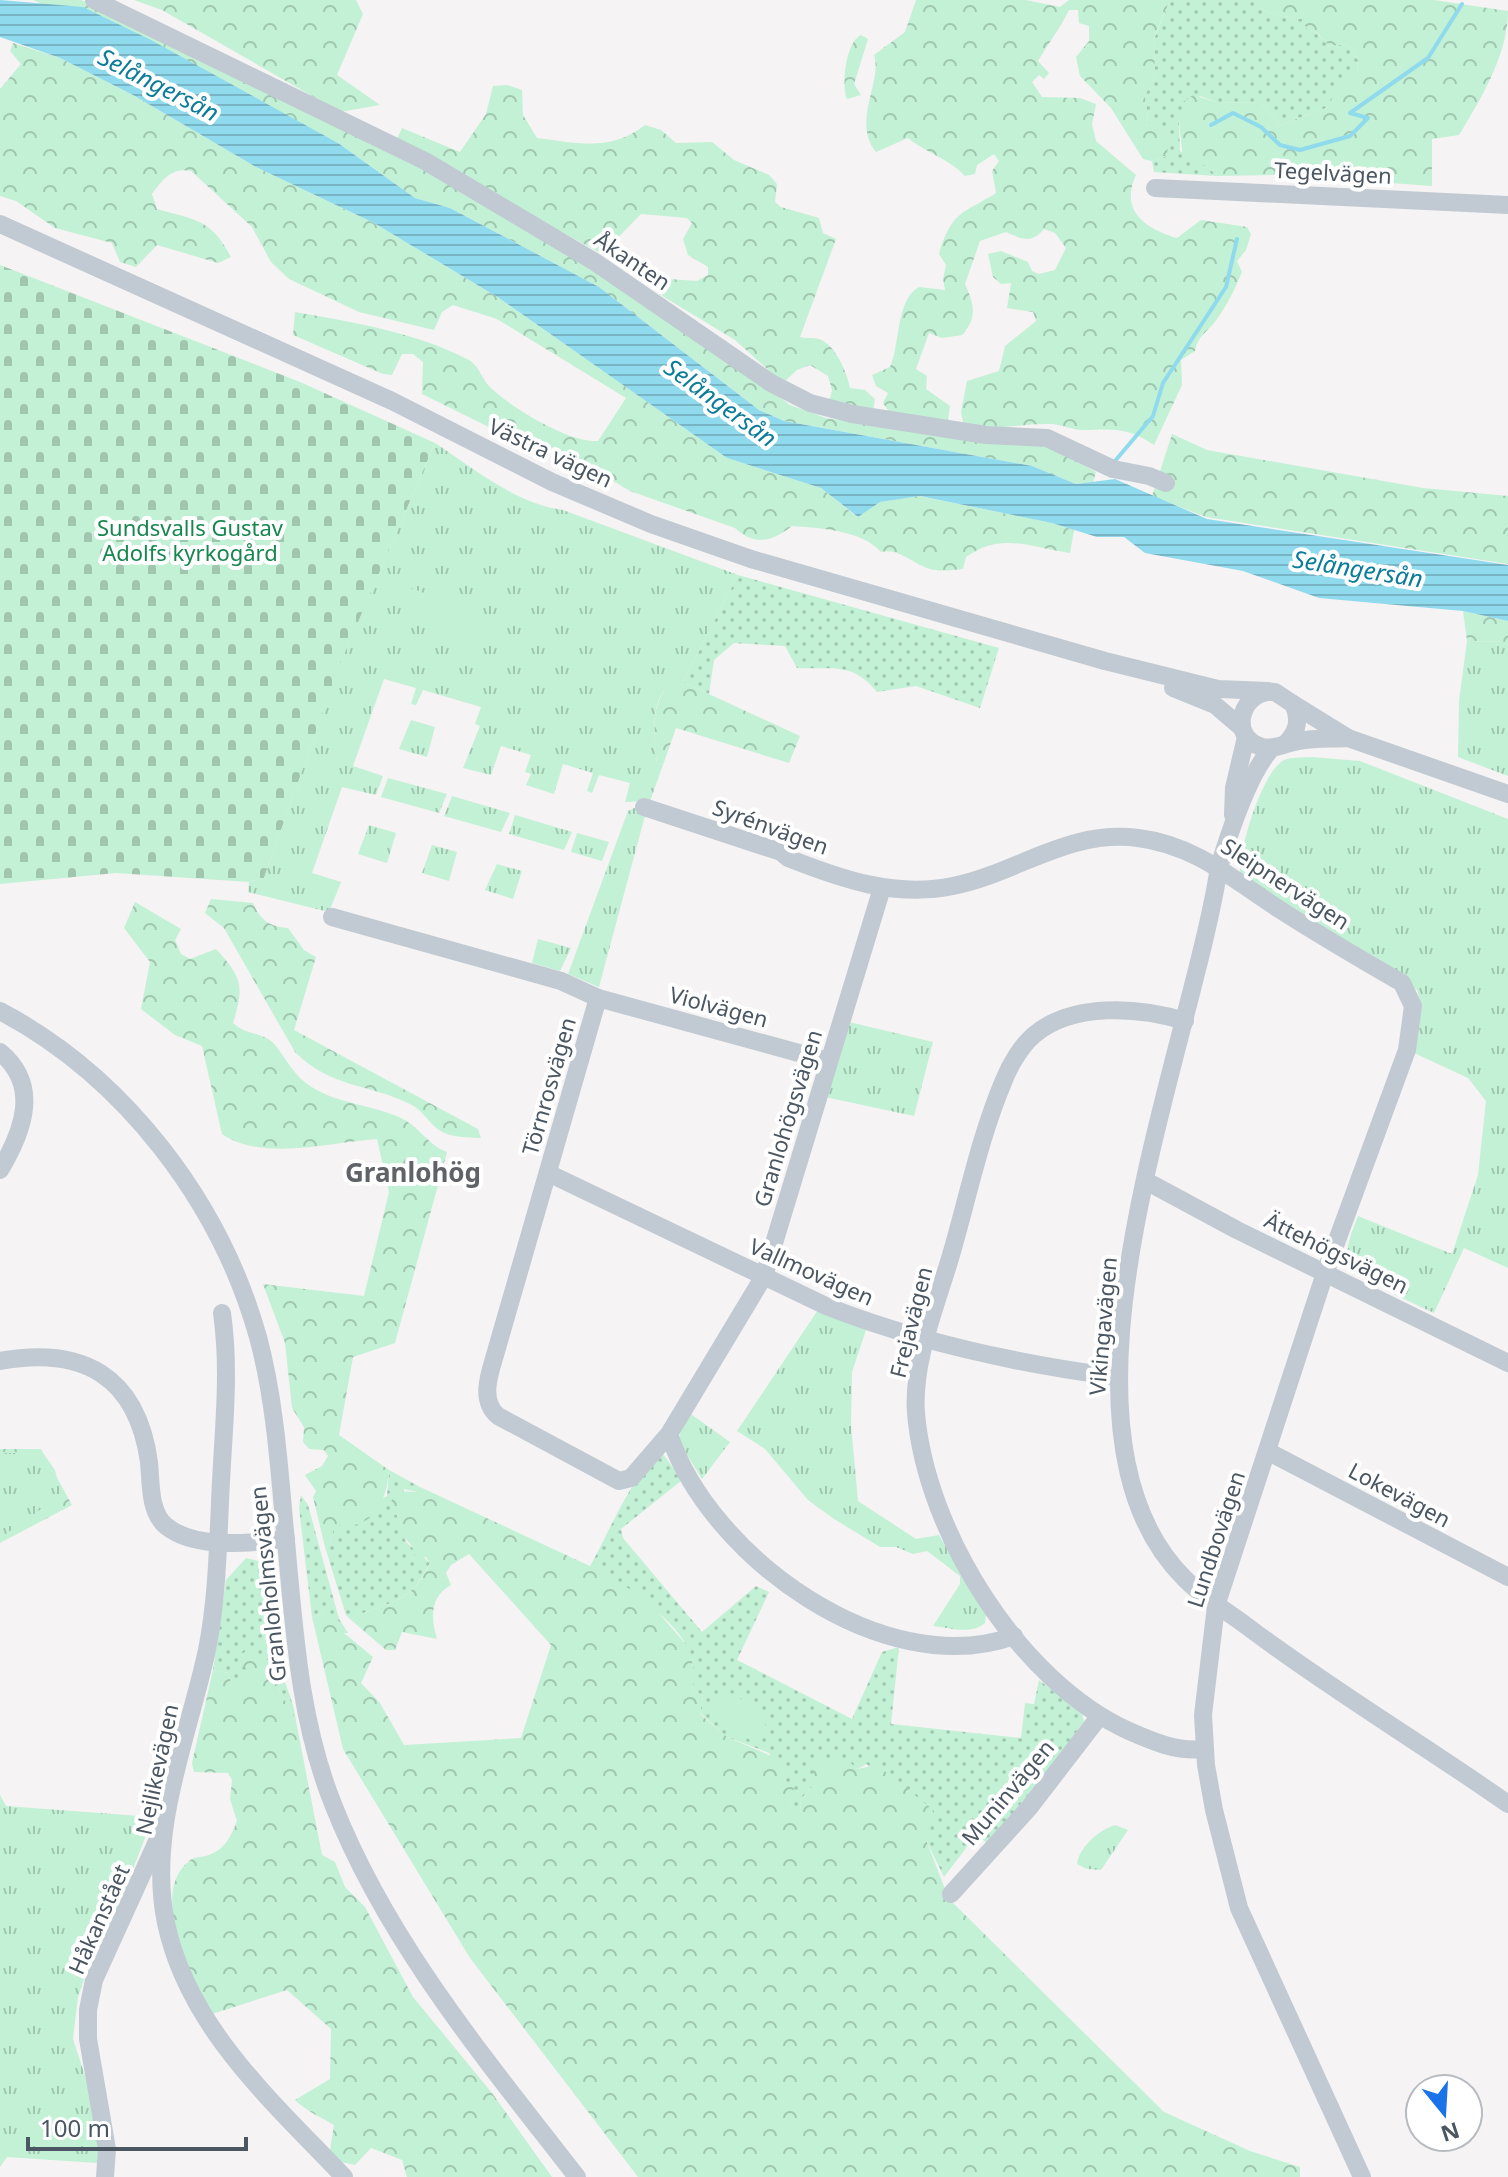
<svg xmlns="http://www.w3.org/2000/svg" width="1508" height="2177" viewBox="0 0 1508 2177" font-family="'Noto Sans',sans-serif">
<style>
.grass{fill:url(#grass-dots)}
.forest{fill:url(#forest-crowns)}
.cemetery{fill:url(#cemetery-stones)}
.park{fill:url(#park-tufts)}
.pitch{fill:#c3f1d5}
.water{fill:url(#water-rules)}
.lines{fill:none;stroke-linecap:round;stroke-linejoin:round}
.stream{stroke:#90daee;stroke-width:4}
.minor{stroke:#c1cad2;stroke-width:18}
.labels{text-anchor:middle;dominant-baseline:central;stroke-width:8;stroke-linejoin:round;paint-order:stroke}
.street-label{font-size:22px;fill:#4a5661;stroke:#fff}
.park-label{font-size:22px;fill:#17864f;stroke:#fff}
.water-label{font-size:24px;font-style:italic;fill:#0c7c9b;stroke:#fff}
.quarter-label{font-size:26px;font-weight:bold;fill:#5f6368;stroke:#fff}
</style>
<defs>
<pattern id="grass-dots" width="8" height="8" patternUnits="userSpaceOnUse" patternTransform="scale(2)"><rect width="8" height="8" fill="#c3f1d5"/><path d="M2 2h.1M6 6h.1" fill="none" stroke="#a0c6b0" stroke-width="1.8" stroke-linecap="round"/></pattern>
<pattern id="forest-crowns" width="20" height="18" patternUnits="userSpaceOnUse" patternTransform="scale(2)"><rect width="20" height="18" fill="#c3f1d5"/><path d="M2 6a3 3 0 1 1 6 0M12 15a3 3 0 1 1 6 0" fill="none" stroke="#a0c6b0"/></pattern>
<pattern id="cemetery-stones" width="16" height="16" patternUnits="userSpaceOnUse" patternTransform="scale(2)"><rect width="16" height="16" fill="#c3f1d5"/><path d="M2 7V4a2 2 0 0 1 4 0v3zM10 15v-3a2 2 0 0 1 4 0v3z" fill="#a0c6b0"/></pattern>
<pattern id="park-tufts" width="24" height="20" patternUnits="userSpaceOnUse" patternTransform="scale(2)"><rect width="24" height="20" fill="#c3f1d5"/><path d="M3 7l-1-3M5 7V3M7 7l1-3M15 17l-1-3M17 17v-4M19 17l1-3" fill="none" stroke="#a0c6b0"/></pattern>
<pattern id="water-rules" width="6" height="5" patternUnits="userSpaceOnUse" patternTransform="scale(2)"><rect width="6" height="5" fill="#90daee"/><path d="M0 2.5h6" fill="none" stroke="#78b4c4"/></pattern>
</defs>
<rect width="100%" height="100%" fill="#f5f3f3"/>
<g class="grass">
<path d="M1170,0h89v8l13,6 30,5 28,27 17,-2 11,16 -1,12 -28,35 -49,18 -20,-22 -44,-1 -16,-6 -21,24 1,31 27,15 10,10 -63,-4 -2,-11 14,-5 -9,-25 -9,-9 -3,-27 10,-20 -1,-36z"/>
<path d="M738,575l261,73 -19,60 -64,-22 -39,6c-25,-31 -45,-22 -80,-24l-12,-22 -51,-3 -20,17 -5,34 -26,-12z"/>
<path d="M663,1454l19,26 -61,49 2,9 79,94 54,-46 13,6 -32,68 115,59 30,-67 17,-5 -8,77 130,14 4,-35 9,1 5,-24 43,33 2,8 -38,54 -59,68 -11,-8 -32,42 -18,-37 -59,-76 -10,5 -4,-3 -42,22 -11,12 1,11 -6,4 -4,-6 1,-16 -23,-40 -42,-16 -27,-24 3,-17 -11,-7c15,-58 -61,-97 -103,-121 16,-26 47,-105 74,-114z"/>
<path d="M389,1470l31,17 -3,5 -13,-3 -7,26 3,12 6,15 24,21c-23,45 -39,36 -80,56l-4,-4 -21,-68 5,-2 4,-20 53,-29z"/>
<path d="M301,1495l7,10 31,114 9,14h-5l-22,-19 -9,3 -13,-109z"/>
<path d="M246,1558l17,4c24,17 11,62 14,88 2,26 17,47 19,71l-26,-48 -3,-13 -33,32 -6,-19 -15,-3 13,-90z"/>
</g>
<g class="forest">
<path d="M33,0h48l29,11 296,148 106,58 227,149 51,39 36,13 32,5 194,24 44,25 -3,10 -17,2 -44,-18 -248,-45 -25,-11 -160,-123 -149,-79 -35,-10 -77,-55 -80,-43z"/>
<path d="M134,0h222l7,14 -26,61 43,30 -40,7 -178,-102z"/>
<path d="M916,0h110l34,7 9,-7h101l-16,38 1,37 -10,21 3,26 22,20 -4,14 -14,5 -9,-2 -32,-51 -31,-32 -4,-19 13,-16v-15l-10,-3 -1,-13h-9c-9,19 -20,32 -31,51l11,12 -5,6 -5,-4 -7,7 10,15 38,1 16,6 -4,20 4,17 40,34c-17,36 10,54 41,63l24,-18 46,7 4,7 -5,16 -9,11 5,11c-7,17 -15,33 -25,47 -9,13 -19,16 -22,32l-14,9 1,25 -28,60c-25,-18 -42,-16 -71,-15 -10,0 -21,-5 -31,-6 -29,-1 -58,7 -88,3l-3,-15 6,-31 32,-10 6,-25 31,-25 -3,-9 -26,-4 4,-25 -10,1 -8,-7 -5,-23 13,-3 27,11 4,9 7,3 16,-4 11,-22 -11,-15 -11,-4c-12,15 -23,10 -38,3l-26,9 -15,43c9,20 13,33 -3,51l-20,3 -13,-5 -13,36 11,7 -1,13 24,17 -2,14 -58,-7 -7,-10 5,-10 -12,-7 -4,-11 18,-8c10,-22 6,-68 29,-80l26,3 -2,-11 3,-14 -7,-11c13,-44 24,-40 57,-61l-4,-22 7,-10 -5,-7 -17,11 -2,9 -10,2c-17,-18 -39,-23 -57,-38l-32,14c-25,-31 7,-70 -2,-97l31,-23z"/>
<path d="M1259,0h175l74,11c0,43 -27,88 -49,124l-27,4v47l-96,-7 -19,-5 -100,2 -10,-10 -24,-6 -4,-40 4,-18 10,-7 23,7 44,1 20,22 49,-18 5,-15 23,-20 1,-12 -11,-16 -17,2 -14,-14 -8,-1 -6,-12 -30,-5 -13,-6z"/>
<path d="M861,35l7,4 -14,45 7,11 -14,4c-6,-14 -1,-58 14,-64z"/>
<path d="M13,43l47,15 73,37 123,72 118,56 125,75 228,160 94,30 36,29 23,-15 39,-6 133,27 22,7 -4,23c-39,-5 -69,-22 -104,4l-3,12c-11,1 -22,3 -33,0 -18,-5 -30,-21 -49,-17 -19,-22 -62,-24 -89,-26 -20,16 -38,20 -57,2l-105,-37 -37,-22 -29,-7 -23,-19 -24,-2 -95,-47 1,-32 -10,-8h-11l-10,21 -9,-1 -90,-39 2,-23c57,10 120,20 172,47 13,7 14,19 23,28 21,21 80,56 108,54l28,-43 -129,-79 -44,-14 -11,7 -8,18 -75,-18 -70,-33 -18,-17 -19,-35 -61,-56c-19,-4 -28,8 -39,23l5,15c39,11 54,10 74,48l-13,6 -61,-18 -21,22 -16,-5 -8,-19 -57,-15 -39,-27 -16,-5v-107l21,-25 -11,-13z"/>
<path d="M507,85l15,5 1,25 14,23c41,5 73,14 108,-13l16,5 15,13 36,-1 22,18 35,15 8,9 -2,18 6,5 38,11 4,15 13,6 -36,98c7,2 13,0 19,2 17,6 28,34 31,49l15,2 10,9 -2,13 -44,-9 3,-13 -4,-14 -18,-11 -13,5 -14,13 -48,-43 -76,-46 10,-15 28,2 11,-6v-8l-20,-12 -5,-16 9,-16 -5,-5 -46,-4 -39,40 -206,-113 6,-13 58,24 26,-38 7,-28z"/>
<path d="M1172,434l35,16 216,38 85,8v68l-302,-47 -54,-21z"/>
<path d="M1463,611l45,10v21l-41,-1z"/>
<path d="M673,682h10l117,54 -11,27 -113,-35 -13,37 -6,-1c-3,-25 -8,-66 16,-82z"/>
<path d="M211,899l42,4c8,18 16,23 35,25l16,22 12,7 -22,73 184,99 3,9c-13,-1 -31,0 -42,-8 -10,-7 -16,-19 -27,-25 -43,-22 -80,-16 -117,-53l-71,-124 -19,-15z"/>
<path d="M135,902l46,27 -6,11 6,14 9,5 26,-10c27,29 28,38 17,74 11,11 25,9 38,18 9,7 20,31 35,42 27,21 67,21 97,36 17,9 25,26 44,33l-52,191 -42,14 -14,78 50,35c-3,33 -15,61 -55,55l-4,20 -5,2 -12,-50 3,-6 -11,-16 17,-9 6,-10 -4,-6 -15,-1 -6,-7 1,-15 -12,-19 -7,-65 -22,-59 101,12 25,-104 -12,-53c-45,3 -115,23 -155,-5l-20,-88 -27,-11 -34,-26 9,-47 -26,-34z"/>
<path d="M0,1449h41l31,56 -72,38z"/>
<path d="M420,1487l187,87 42,28 41,47 5,30 -3,10 11,7 -3,18 27,23 56,24 1,19 10,7 -3,21 4,6 6,-3 -1,-11 11,-12 4,-27 31,-3 11,11 20,-4 54,43 4,8 -9,24 23,59 215,213 86,39 50,16v10h-662l-168,-219 -127,-209 -31,-132 9,-3 52,43 -12,26 19,20 24,42 117,-7 30,-93 -82,-91 -18,11 -5,8 5,12c-22,12 -20,34 -14,54l-35,-7 -7,18h-9l-36,-31c41,-20 57,-11 80,-55l-4,-7 -6,2 -7,-5v-7l-13,-14 -3,-18 -7,-2 3,-22 23,1z"/>
<path d="M248,1649l20,11 2,13 26,48 26,134 13,7 10,25 20,20 48,90 79,96 60,84h-145l-5,-17 -31,-12 -16,17 -14,-3 -11,-12 4,-25c-14,-8 -27,-14 -39,-25l35,-21 1,-50 -44,-39 -75,24c-20,-35 -64,-120 -23,-153 4,-4 12,-4 17,-5 19,-6 24,-18 31,-35l-7,-22 2,-19 -4,-7 -34,-1 -2,-9 21,-93 15,3 6,18 19,-21 -10,-3 -5,-9z"/>
</g>
<path class="cemetery" d="M0,265l300,117 135,61 -95,222 -76,213 -15,4 -133,-9 -116,11z"/>
<g class="park">
<path d="M435,443c40,26 79,60 128,67l175,65 -55,107c-36,1 -29,56 -26,82l6,1 -13,36 -25,1 5,-19 -31,-8 -7,18 -5,-2 6,-18 -30,-9 -9,30 -28,-9 5,-11 -6,-2 6,-17 -30,-9 -10,29 -28,-7 17,-42 -5,-2 6,-17 -58,-17 -7,15 -5,-1 5,-16 -32,-9 -31,87 30,10 -7,19 -34,-8 -30,86 29,9 -12,30 -81,-20 1,-10 15,-4 76,-214z"/>
<path d="M1467,641l41,1v134l-50,-19 1,-56z"/>
<path d="M411,720l24,7 -8,30 -28,-8z"/>
<path d="M1312,757l48,4 148,58v449l-44,-20 -30,65c-18,-9 -82,-35 -86,-53 -3,-15 5,-30 10,-44l94,38 26,-79 8,-74 -18,-23 -56,-26 10,-46 -5,-16 -176,-110c-5,-24 19,-102 40,-118 8,-6 21,-4 31,-5z"/>
<path d="M388,778l59,16 -8,19 -58,-16z"/>
<path d="M452,796l58,17 -9,19 -57,-16z"/>
<path d="M634,808l12,4 -47,175 -31,-13 60,-163z"/>
<path d="M515,815l57,17 -8,18 -55,-16z"/>
<path d="M369,825l27,8 -9,30 -29,-9z"/>
<path d="M577,833l32,9 -7,19 -31,-9z"/>
<path d="M432,845l25,7 -8,29 -27,-8z"/>
<path d="M497,864l25,7 -9,28 -28,-9z"/>
<path d="M538,939l33,9 -11,23 -28,-8z"/>
<path d="M849,1022l84,20 -19,74 -89,-19z"/>
<path d="M818,1310l48,20 -14,42 -1,53 7,76 58,38 23,-4 47,79 -1,9c-14,12 -34,5 -52,3l27,-42v-8l-33,-25 -14,3 -17,-7h-16l-46,-28 -26,-19 -43,-51 -28,-18z"/>
<path d="M688,1412l42,30 -28,37 -24,-39z"/>
<path d="M0,1453h43l12,17 6,25 -61,43z"/>
<path d="M0,1795l6,11 147,11 -40,104 -25,46 -10,30 -5,42 28,86 -4,38 -90,-6 -7,10z"/>
<path d="M1115,1825l13,5 -27,40 -14,-1 -10,-5c2,-17 22,-34 38,-39z"/>
</g>
<g class="pitch">
<path d="M412,588l75,32 -12,27 -76,-32z"/>
<path d="M724,1689l46,27 -15,27 -46,-27z"/>
</g>
<path class="water" d="M0,0l83,7 68,33 187,103 77,55 35,10 149,79 160,123 25,11 248,45 44,18 39,-5 92,40 301,46v56l-45,-10 -144,-13 -76,-27 -98,-18 -21,-16h-27l-45,-14 -132,-27 -40,6 -22,15 -37,-29 -94,-30 -228,-160 -125,-75 -118,-56 -123,-72 -73,-37 -60,-21z"/>
<g class="lines">
<g class="stream">
<path d="M1211,125l22,-12 28,14 19,18 20,5 50,-14 18,-18 -18,-5 78,-55 34,-54"/>
<path d="M1115,461l38,-45 10,-33 63,-96 11,-48"/>
</g>
<g class="minor">
<path d="M94,0l331,161 170,101 176,121 39,20 42,11 134,21 61,3 66,31 36,7 17,7"/>
<path d="M1155,188l353,17"/>
<path d="M0,224l392,177 160,81 99,42 100,35 354,102 113,28 50,2"/>
<path d="M1173,688l42,17 27,23"/>
<path d="M1293,704l55,34 160,56"/>
<path d="M1284,745c13,-12 17,-25 9,-41l-18,-12c-34,-3 -48,45 -13,55 12,3 24,-4 36,-6 17,-3 34,-2 50,-3"/>
<path d="M1272,748c-23,24 -43,86 -53,119 -28,185 -188,560 -34,712 20,20 45,34 67,51 83,62 172,115 256,174"/>
<path d="M644,807l137,45 7,6c53,21 107,40 165,28 64,-13 116,-57 185,-48 58,7 97,43 144,73 39,25 80,49 120,72l11,23 -6,44 -82,223 -109,333 -13,109 3,50 8,45 25,98 123,269"/>
<path d="M1233,815l1,-27 12,-51"/>
<path d="M332,917l229,64 37,17 230,63"/>
<path d="M598,998l-101,350c-6,22 -19,51 1,68l121,65 12,-3 38,-44 95,-158 118,-388"/>
<path d="M0,1011c125,66 220,191 258,326 17,63 21,130 27,194 9,92 13,186 48,273 54,138 154,257 244,373"/>
<path d="M1185,1021c-46,-14 -112,-19 -151,14 -13,11 -24,30 -30,45 -23,54 -35,112 -51,168 -14,51 -41,111 -37,165 10,119 103,268 213,318 25,11 48,21 75,18"/>
<path d="M0,1052c40,33 24,78 0,118"/>
<path d="M548,1173l278,133c94,37 193,58 292,71"/>
<path d="M1146,1181l91,49 271,133"/>
<path d="M222,1313c8,56 2,111 -1,168 -3,56 -3,114 -14,169 -19,88 -60,182 -41,273 22,105 108,180 178,254"/>
<path d="M0,1361c83,-15 137,15 149,101 2,20 0,50 17,64 30,24 84,17 120,13"/>
<path d="M669,1434c40,122 215,249 345,202"/>
<path d="M1269,1452l239,125"/>
<path d="M951,1894l78,-86 70,-91"/>
<path d="M105,2177l2,-28 -19,-110v-29l6,-30 65,-143"/>
</g>
</g>
<g class="labels">
<g class="street-label">
<text transform="translate(1333 172) rotate(3)">Tegelvägen</text>
<text transform="translate(633 260) rotate(34)">Åkanten</text>
<text transform="translate(551 452) rotate(25)">Västra vägen</text>
<text transform="translate(771 826) rotate(20)">Syrénvägen</text>
<text transform="translate(1286 883) rotate(33)">Sleipnervägen</text>
<text transform="translate(719 1006) rotate(15)">Violvägen</text>
<text transform="translate(548 1086) rotate(-74)">Törnrosvägen</text>
<text transform="translate(787 1118) rotate(-73)">Granlohögsvägen</text>
<text transform="translate(1337 1252) rotate(26)">Ättehögsvägen</text>
<text transform="translate(812 1271) rotate(24)">Vallmovägen</text>
<text transform="translate(910 1322) rotate(-76)">Frejavägen</text>
<text transform="translate(1102 1326) rotate(-85)">Vikingavägen</text>
<text transform="translate(1400 1494) rotate(28)">Lokevägen</text>
<text transform="translate(1215 1539) rotate(-72)">Lundbovägen</text>
<text transform="translate(267 1584) rotate(-96)">Granloholmsvägen</text>
<text transform="translate(156 1769) rotate(-78)">Nejlikevägen</text>
<text transform="translate(1007 1792) rotate(-50)">Muninvägen</text>
<text transform="translate(98 1919) rotate(-66)">Håkanstået</text>
</g>
<g class="park-label">
<text x="190" y="527">Sundsvalls Gustav<tspan x="190" dy="25">Adolfs kyrkogård</tspan></text>
</g>
<g class="water-label">
<text transform="translate(159 84) rotate(27)">Selångersån</text>
<text transform="translate(721 402) rotate(36)">Selångersån</text>
<text transform="translate(1358 568) rotate(9)">Selångersån</text>
</g>
<g class="quarter-label">
<text x="413" y="1172">Granlohög</text>
</g>
</g>
<g transform="translate(1444 2113) rotate(162)"><circle r="38" fill="#ffffff" stroke="#b7bbc0" stroke-width="2"/>
<path d="M0-6L14 30L0 20L-14 30Z" fill="#1a73e8"/>
<text y="-12" font-size="22" font-weight="bold" text-anchor="middle" fill="#4a5661">N</text>
</g>
<path d="M28 2137v12h218v-12" fill="none" stroke="#4a5661" stroke-width="4"/>
<text x="40" y="2137" font-size="24" fill="#4a5661" stroke="#ffffff" stroke-width="6" paint-order="stroke">100 m</text>
</svg>
